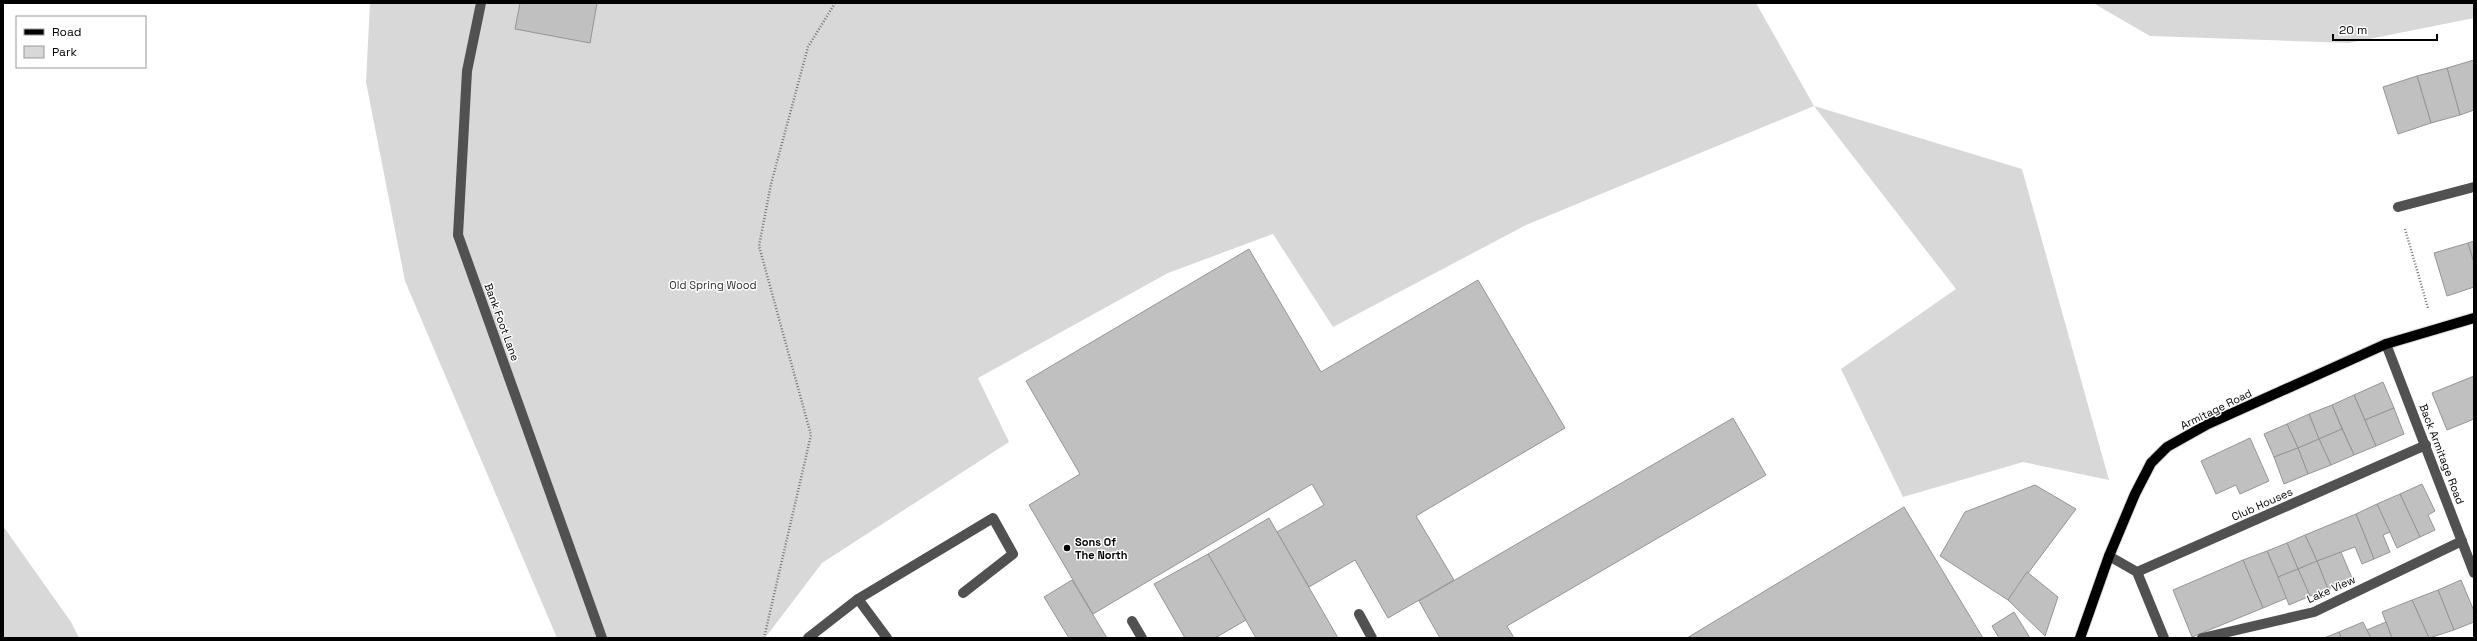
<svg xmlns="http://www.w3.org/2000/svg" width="2477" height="641" viewBox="0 0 2477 641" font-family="'Space Grotesk',sans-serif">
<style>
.green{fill:#d8d8d8}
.building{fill:#c0c0c0;stroke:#959595}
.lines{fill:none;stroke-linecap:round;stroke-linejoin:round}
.major-casing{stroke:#dbdbdb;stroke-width:12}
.path{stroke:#737373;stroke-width:2.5;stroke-dasharray:1 2;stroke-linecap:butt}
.minor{stroke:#515151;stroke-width:10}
.major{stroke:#000;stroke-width:10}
.poi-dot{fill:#000;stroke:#fff;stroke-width:1.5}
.labels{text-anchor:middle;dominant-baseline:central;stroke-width:3;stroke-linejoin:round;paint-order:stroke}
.park-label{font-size:11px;fill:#2f2f2f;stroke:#fff}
.street-label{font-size:11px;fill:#000;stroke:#fff}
.poi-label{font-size:11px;font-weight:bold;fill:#000;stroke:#fff;text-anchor:start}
</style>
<rect width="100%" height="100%" fill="#fff"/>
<g class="green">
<path d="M370,3h1386l58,103 208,63 87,311 -86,-18 -120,35 -62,-128 115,-80 -142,-183 -288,119 -193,102 -60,-93 -105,39 -190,105 31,64 -187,121 -57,75h-208l-152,-357 -39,-199z"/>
<path d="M2093,3h381v15l-125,25 -199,-7z"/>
<path d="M3,526l68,96 8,16h-76z"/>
</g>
<g class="building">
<path d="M520,3h77l-7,40 -75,-14z"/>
<path d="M2474,60v50l-14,5 -13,-47z"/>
<path d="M2447,68l13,47 -29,8 -14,-47z"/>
<path d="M2417,76l14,47 -33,11 -15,-47z"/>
<path d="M2474,241v22l-6,-20z"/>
<path d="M2468,243l6,20v24l-27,9 -13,-43z"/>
<path d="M1249,249l72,123 157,-92 87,148 -149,88 38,64 -66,38 -33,-58 -46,27 -32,-55 47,-27 -12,-21 -219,130 -64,-109 51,-31 -54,-93z"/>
<path d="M2474,376v43l-27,11 -15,-37z"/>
<path d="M2383,382l11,26 -29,12 -11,-25z"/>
<path d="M2354,395l22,51 -22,9 -22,-50z"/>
<path d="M2332,405l10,24 -23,10 -10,-25z"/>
<path d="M2394,408l10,26 -28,12 -11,-26z"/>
<path d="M2309,414l10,25 -21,9 -11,-24z"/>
<path d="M1733,418l33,57 -259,151 7,12h-74l-21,-37z"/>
<path d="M2287,424l11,24 -24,9 -10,-23z"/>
<path d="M2342,429l12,26 -23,10 -12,-26z"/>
<path d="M2250,438l19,43 -29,13 -4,-9 -20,9 -15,-33z"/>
<path d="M2319,439l12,26 -23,9 -10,-26z"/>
<path d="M2298,448l10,26 -24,10 -10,-27z"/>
<path d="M2422,484l13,27 -7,4 7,15 -15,7 -20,-43z"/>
<path d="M2035,485l41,24 -68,91 -68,-44 25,-44z"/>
<path d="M2400,494l20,43 -23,11 -20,-44z"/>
<path d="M2377,504l13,28 -7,3 7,17 -16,7 -18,-45z"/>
<path d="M1904,507l79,131h-296z"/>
<path d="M2356,514l18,45 -12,5 -7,-17 -38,14 -12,-26z"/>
<path d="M1269,518l69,120h-82l-48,-84z"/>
<path d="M2305,535l12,26 -19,8 -11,-26z"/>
<path d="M2287,543l11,26 -20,8 -11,-26z"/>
<path d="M2267,551l20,47 -24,10 -20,-48z"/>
<path d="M2341,552l11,26 -24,11 -11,-28z"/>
<path d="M1208,554l38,66 -31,18h-30l-31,-54z"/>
<path d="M2243,560l20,48 -71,29 -19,-47z"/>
<path d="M2317,561l11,28 -18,7 -12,-27z"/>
<path d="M2298,569l12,27 -21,9 -11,-28z"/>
<path d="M2027,572l31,25 -13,39 -37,-36z"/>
<path d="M1072,580l35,58h-38l-25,-41z"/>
<path d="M2461,580l13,31v11l-20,8 -16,-40z"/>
<path d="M2438,590l16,40 -25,8 -17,-38z"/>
<path d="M2412,600l17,38h-37l-10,-26z"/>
<path d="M2014,612l16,26h-31l-7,-12z"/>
<path d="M2363,622l8,16h-30l-2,-6z"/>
<path d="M2386,622l6,16h-21l-4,-8z"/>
<path d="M2339,632l2,6h-17z"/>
</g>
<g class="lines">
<defs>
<path id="major" d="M2080,638l29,-82 26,-62 16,-31 16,-16 41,-23 178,-80 88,-26"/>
</defs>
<use href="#major" class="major-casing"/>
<g class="path">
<path d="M2405,229l23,79"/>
<path d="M764,638l47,-203 -52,-189 12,-62 37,-137 27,-44"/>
</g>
<g class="minor">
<path d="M481,3l-14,68 -9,164 144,403"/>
<path d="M2398,207l76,-20"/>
<path d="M2386,344l88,229"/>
<path d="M2109,556l28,16 289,-127"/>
<path d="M2137,572l27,66"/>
<path d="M858,599l29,39"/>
<path d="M1359,614l13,24"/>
<path d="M1132,621l10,17"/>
<path d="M808,638l50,-39 135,-81 20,36 -50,39"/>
<path d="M2202,638l112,-26 148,-71"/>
</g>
<use href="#major" class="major"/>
</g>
<circle class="poi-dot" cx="1067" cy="548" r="4"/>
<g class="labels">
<g class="park-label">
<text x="713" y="285">Old Spring Wood</text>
</g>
<g class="street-label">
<text transform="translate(502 322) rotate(70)">Bank Foot Lane</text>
<text transform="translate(2216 409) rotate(-26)">Armitage Road</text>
<text transform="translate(2442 454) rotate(69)">Back Armitage Road</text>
<text transform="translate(2262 504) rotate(-24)">Club Houses</text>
<text transform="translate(2331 589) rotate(-24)">Lake View</text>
</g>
<g class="poi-label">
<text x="1075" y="542">Sons Of<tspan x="1075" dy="13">The North</tspan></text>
</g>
</g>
<rect width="2477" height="641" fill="none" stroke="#000000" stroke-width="8"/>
<rect x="16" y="16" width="130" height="52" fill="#ffffff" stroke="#999999"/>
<rect x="24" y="29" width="20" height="6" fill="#000000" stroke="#999999"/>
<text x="52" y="36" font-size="12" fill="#000000">Road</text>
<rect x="24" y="46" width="20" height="12" fill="#d8d8d8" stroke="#999999"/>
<text x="52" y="56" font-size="12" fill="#000000">Park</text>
<path d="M2333 34v6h104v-6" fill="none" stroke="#000000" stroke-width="2"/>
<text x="2339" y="34" font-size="12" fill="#000000" stroke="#ffffff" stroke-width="3" paint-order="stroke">20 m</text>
</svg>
